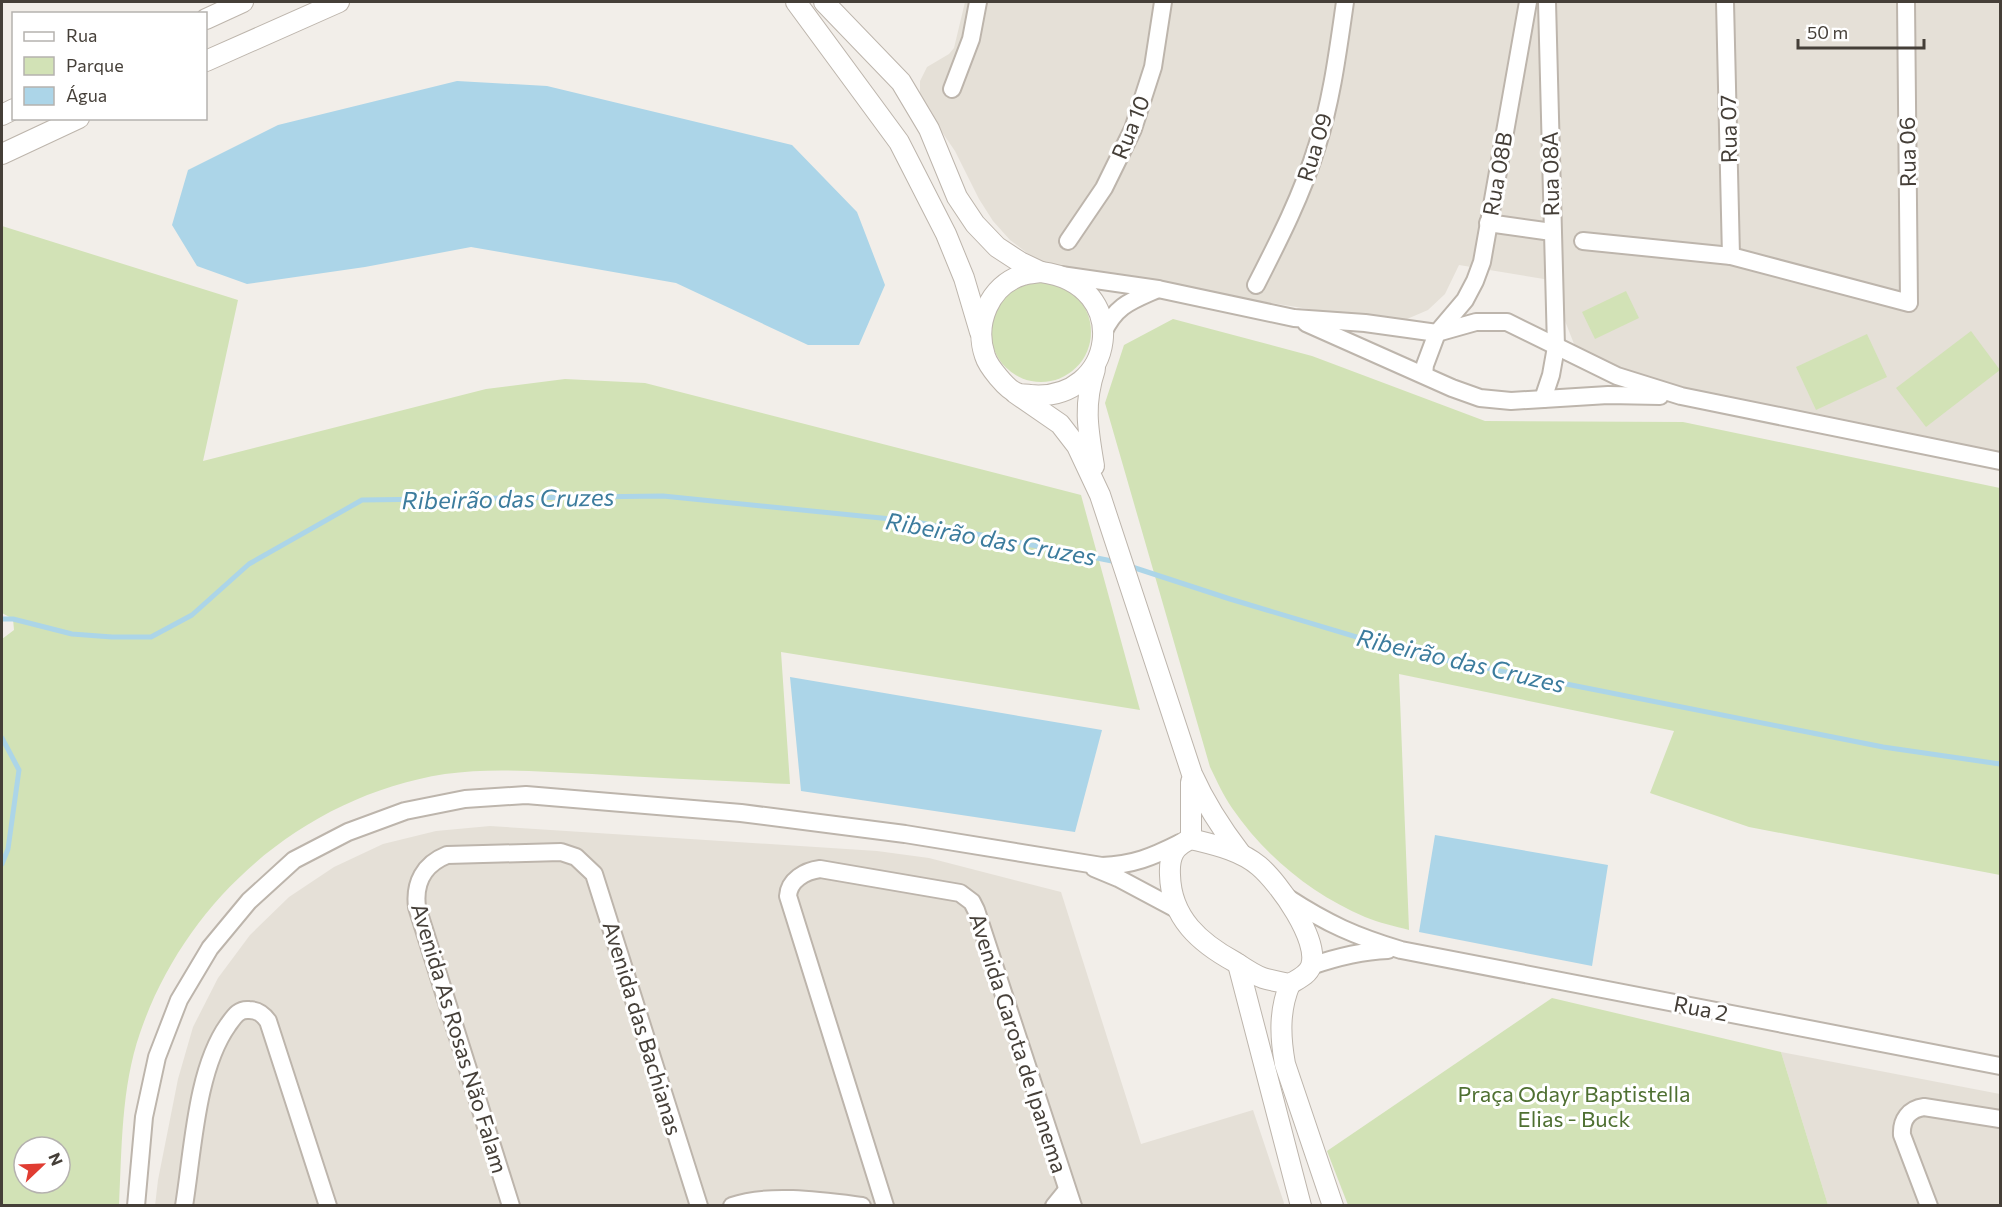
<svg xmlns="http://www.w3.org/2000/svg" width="2002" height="1207" viewBox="0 0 2002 1207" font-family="Commissioner,sans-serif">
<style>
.residential{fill:#e5e0d7}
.green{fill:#d2e2b6;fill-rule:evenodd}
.water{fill:#acd5e8}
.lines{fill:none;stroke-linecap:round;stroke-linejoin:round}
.stream{stroke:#acd5e8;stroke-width:5}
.minor-casing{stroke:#bdb5ac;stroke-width:20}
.tertiary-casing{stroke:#bdb5ac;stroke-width:22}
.minor{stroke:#fff;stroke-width:16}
.tertiary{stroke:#fff;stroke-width:20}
.labels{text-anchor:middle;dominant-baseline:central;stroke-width:6;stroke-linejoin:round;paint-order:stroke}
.street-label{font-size:22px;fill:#453f38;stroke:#fff}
.park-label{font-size:22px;fill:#4f7032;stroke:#fff}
.water-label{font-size:24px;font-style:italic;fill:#3c7c9d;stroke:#fff}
</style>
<rect width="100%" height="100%" fill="#f2eee9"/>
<g class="residential">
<path d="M965,2h1035v454l-335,-67 -89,-40 -11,-28 -3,-39 -103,-17 -14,29 -17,16 -21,9 -24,2 -329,-53 -23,-12 -21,-16 -17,-19 -14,-22 -24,-48 -31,-45 -4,-9v-16l7,-14 22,-13 5,-6z"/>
<path d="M490,826l387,25 52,7 132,34 80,252 112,-34 31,93 -1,3h-1128l3,-26 20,-101 15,-52 25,-49 32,-43 39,-38 45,-30 49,-23 53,-13z"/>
<path d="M1781,1052l219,42v111h-172z"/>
</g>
<g class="green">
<path d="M2,226l236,74 -35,161 283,-72 79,-10 80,4 436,112 59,215 -359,-58 9,132c-66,-3 -132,-6 -198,-10 -49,-2 -98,-7 -147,0 -140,22 -259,124 -305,259 -19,55 -18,115 -21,172h-117v-566l12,-9 -1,-11 -11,-6zM24,1147h36v36h-36z"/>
<circle cx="1041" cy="332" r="50"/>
<path d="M1626,291l13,27 -44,21 -13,-27z"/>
<path d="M1173,319l139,37 173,65 198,1 317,66v387l-251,-48 -99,-34 24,-62 -275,-57 10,256c-14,-4 -30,-7 -44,-13 -54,-23 -100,-61 -133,-109 -9,-13 -15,-27 -22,-41l-105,-364 19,-58z"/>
<path d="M1971,331l29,39 -74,57 -30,-39z"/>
<path d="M1867,334l20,43 -71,33 -20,-43z"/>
<path d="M1552,998l229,54 47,153h-480l-21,-54z"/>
</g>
<g class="water">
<path d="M457,81l90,5 245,59 65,67 28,73 -26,60h-51l-132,-62 -205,-36 -106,20 -118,17 -50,-18 -25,-41 16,-55 90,-45z"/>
<path d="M790,677l312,53 -27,102 -274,-41z"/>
<path d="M1435,835l173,30 -16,101 -173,-34z"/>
</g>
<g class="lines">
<g class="stream">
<path d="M1129,566l101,33 180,54 473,94 117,17"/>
<path d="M2,619h11l59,15 40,3h39l41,-22 57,-51 113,-64 301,-4 248,25 206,41"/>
<path d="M2,738l17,32 -11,79 -6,15"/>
</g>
<defs>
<g id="minor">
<path d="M1725,2l6,254"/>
<path d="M952,89l19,-50 7,-37"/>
<path d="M1488,223l64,9"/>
<path d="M1068,241l36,-53 29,-59 20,-62 10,-65"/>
<path d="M1583,241l148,15 178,47 -3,-301"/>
<path d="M1061,275l97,14 136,29 71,5 72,10 39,-11h31l110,54 64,20 319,65"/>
<path d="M1256,285c23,-45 46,-90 61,-139 15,-47 21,-96 28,-144"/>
<path d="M1306,323l146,65 28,10 31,3 97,-6 52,1"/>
<path d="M1103,333c13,-28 28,-32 55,-44"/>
<path d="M1424,374l1,-9 12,-32 28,-33 10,-19 7,-19 46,-260"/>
<path d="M1543,399l8,-24 5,-28 -9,-345"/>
<path d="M1094,868l24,10 60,32"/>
<path d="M1288,898c40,26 67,38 113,52l599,116"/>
<path d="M1311,966c26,-9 51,-15 77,-16"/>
<path d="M136,1206l8,-89 13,-60 22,-57 31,-52 39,-47 45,-41 54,-28 57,-21 60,-12 61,-4 215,18 164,21 197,32c31,-1 50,-9 78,-23"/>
<path d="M184,1206c9,-55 12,-136 44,-181 6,-8 10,-16 21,-15 9,0 14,4 19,11l60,185"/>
<path d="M511,1206l-94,-299c-3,-24 7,-43 30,-52l114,-3 15,5 18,17 105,332"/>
<path d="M732,1206c37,-13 91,-5 130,0"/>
<path d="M885,1206l-97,-310c1,-16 17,-25 32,-27l140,24 12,9 4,8 97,296"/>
<path d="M1054,1206l13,-16"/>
<path d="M1929,1206l-27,-71c-1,-15 7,-26 22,-28l76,12"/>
</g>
<g id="tertiary">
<path d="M796,2l103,140 47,92 18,44 16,54"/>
<path d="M824,2l77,80 28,47 28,68 18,27 22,23 23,15 21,10"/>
<path d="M206,19l37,-17"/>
<path d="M206,61l133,-59"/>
<path d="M2,115l12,-6"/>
<path d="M2,154l77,-36"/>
<path d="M1041,272c93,12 75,131 -11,123 -4,-1 -10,0 -13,-2 -10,-3 -29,-27 -32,-37 -11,-32 4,-71 38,-81 6,-2 12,-2 18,-3z"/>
<path d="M1015,393l45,31 17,22 23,49 92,279c13,29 29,54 49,80"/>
<path d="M1094,466c-6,-36 -11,-61 1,-97"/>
<path d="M1191,839c24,6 49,11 68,27 20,17 61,74 52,100 -3,9 -13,13 -21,18 -8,-2 -18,-3 -27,-6 -9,-3 -19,-10 -28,-16 -35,-19 -64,-44 -65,-87 -1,-19 4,-29 21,-36z"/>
<path d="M1191,839v-57"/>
<path d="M1238,964l63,242"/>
<path d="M1290,984c-11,26 -10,52 -5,80l48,142"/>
</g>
</defs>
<use href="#minor" class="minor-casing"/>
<use href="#tertiary" class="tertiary-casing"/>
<use href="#minor" class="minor"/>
<use href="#tertiary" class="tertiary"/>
</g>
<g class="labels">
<g class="street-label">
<text transform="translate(1130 127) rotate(-68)">Rua 10</text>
<text transform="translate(1728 129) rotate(-91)">Rua 07</text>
<text transform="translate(1314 147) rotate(-73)">Rua 09</text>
<text transform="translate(1907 152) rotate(-91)">Rua 06</text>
<text transform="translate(1497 174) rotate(-80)">Rua 08B</text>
<text transform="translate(1550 174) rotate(-91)">Rua 08A</text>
<text transform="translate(1701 1008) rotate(11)">Rua 2</text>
<text transform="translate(643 1028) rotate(73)">Avenida das Bachianas</text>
<text transform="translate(460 1038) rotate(73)">Avenida As Rosas Não Falam</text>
<text transform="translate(1019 1043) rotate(72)">Avenida Garota de Ipanema</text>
</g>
<g class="park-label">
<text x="1574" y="1093">Praça Odayr Baptistella<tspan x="1574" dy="25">Elias - Buck</tspan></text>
</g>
<g class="water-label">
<text transform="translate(508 498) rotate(-1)">Ribeirão das Cruzes</text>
<text transform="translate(991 538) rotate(10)">Ribeirão das Cruzes</text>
<text transform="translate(1461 660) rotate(13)">Ribeirão das Cruzes</text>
</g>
</g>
<rect width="2002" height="1207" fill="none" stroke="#453f38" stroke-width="6"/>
<rect x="12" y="12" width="195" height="108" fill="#ffffff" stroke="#b5b2af" stroke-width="1.5"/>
<rect x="24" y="32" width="30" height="9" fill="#ffffff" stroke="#b5b2af" stroke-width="1.5"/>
<text x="66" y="42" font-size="18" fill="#453f38">Rua</text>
<rect x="24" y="57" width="30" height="18" fill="#d2e2b6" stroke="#b5b2af" stroke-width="1.5"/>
<text x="66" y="72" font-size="18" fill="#453f38">Parque</text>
<rect x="24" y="87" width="30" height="18" fill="#acd5e8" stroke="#b5b2af" stroke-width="1.5"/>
<text x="66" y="102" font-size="18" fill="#453f38">Água</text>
<g transform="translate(42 1165) rotate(67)"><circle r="28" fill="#ffffff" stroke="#b5b2af" stroke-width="1.5"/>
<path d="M0-4.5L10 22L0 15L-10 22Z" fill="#e03c32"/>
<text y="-9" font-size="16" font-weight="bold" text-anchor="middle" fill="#453f38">N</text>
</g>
<path d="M1798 39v9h126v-9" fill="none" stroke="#453f38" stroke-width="3"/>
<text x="1807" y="39" font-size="18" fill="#453f38" stroke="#ffffff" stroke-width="4.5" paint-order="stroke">50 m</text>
</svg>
